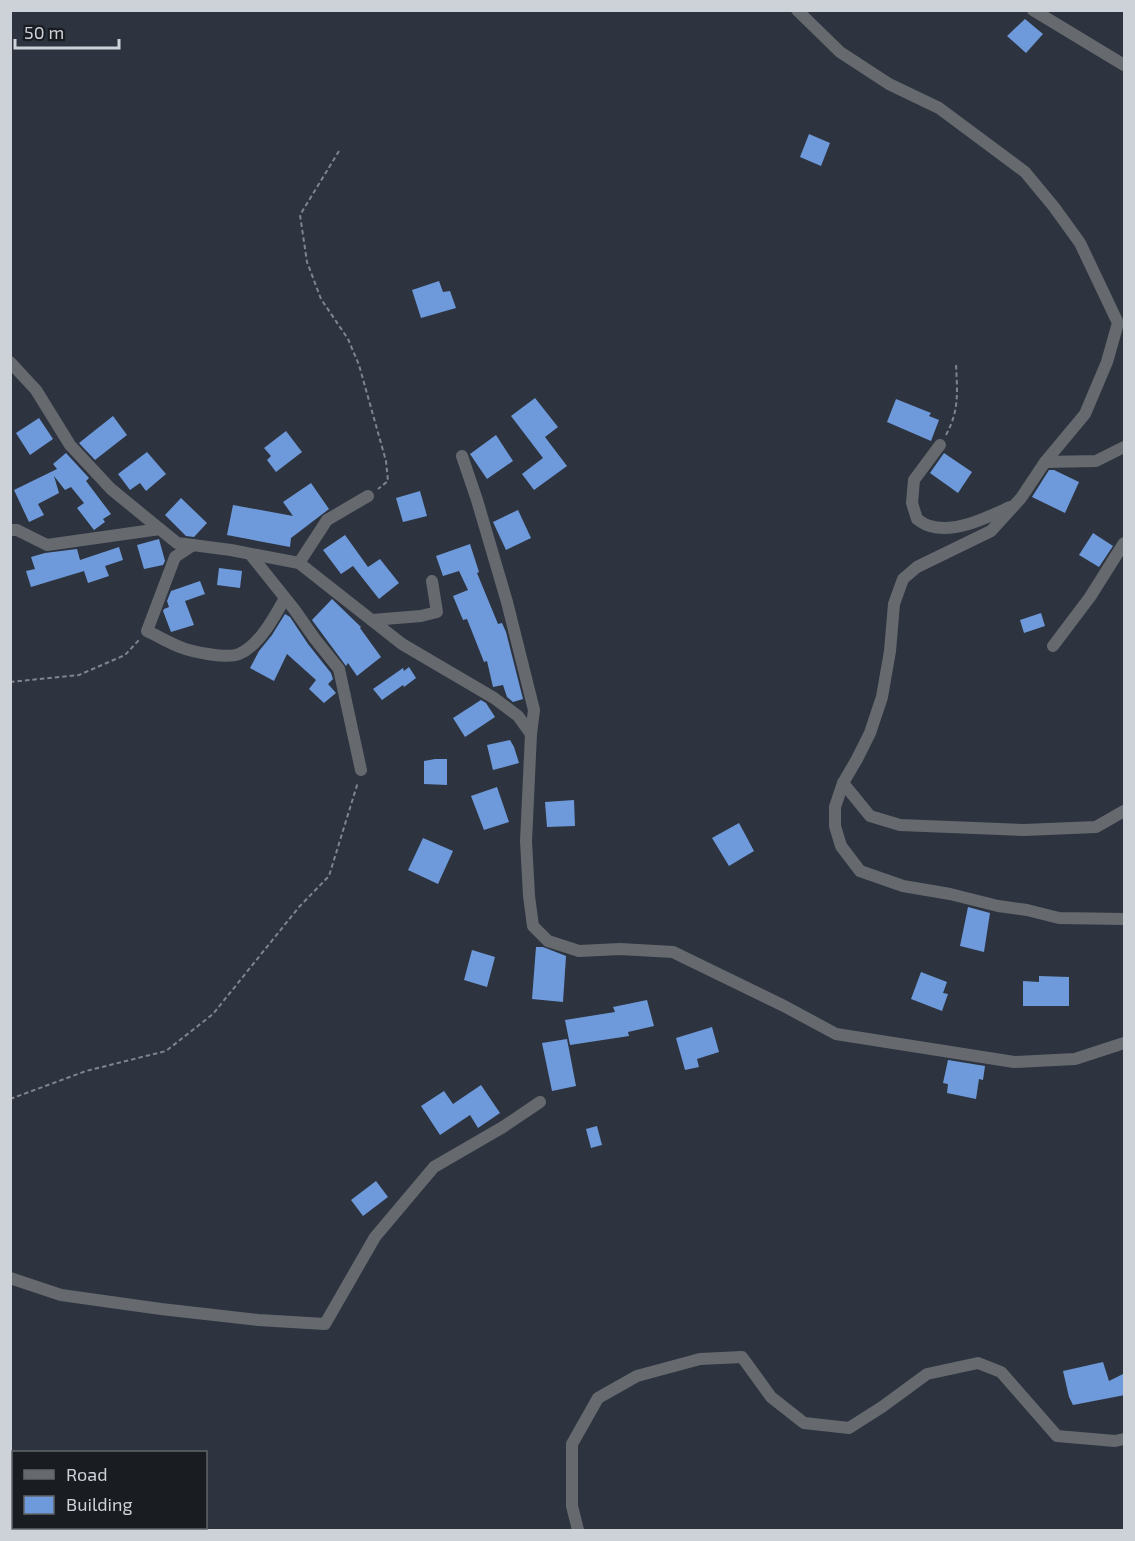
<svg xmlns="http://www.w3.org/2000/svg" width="1135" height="1541" viewBox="0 0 1135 1541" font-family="'Exo 2',sans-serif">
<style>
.building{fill:#6e9adb}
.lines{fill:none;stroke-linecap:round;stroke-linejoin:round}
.path{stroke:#7f848d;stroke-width:2;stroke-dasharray:4.5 3;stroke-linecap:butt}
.street{stroke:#666a6f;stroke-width:12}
</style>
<rect width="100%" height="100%" fill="#2d343f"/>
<g class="building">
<path d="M1025,19l18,15 -17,19 -19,-17z"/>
<path d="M809,134l21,9 -9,23 -21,-9z"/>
<path d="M439,281l4,11 7,-1 6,17 -35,10 -9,-28z"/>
<path d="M535,398l23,29 -13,10 22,29 -33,24 -12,-16 21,-16 -32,-42z"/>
<path d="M896,399l35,14 -2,3 10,4 -8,21 -44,-19z"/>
<path d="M113,416l14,19 -32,25 -16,-17z"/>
<path d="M39,418l14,21 -23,16 -14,-22z"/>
<path d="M286,431l16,21 -26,20 -9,-12 4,-4 -7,-8z"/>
<path d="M496,435l17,26 -26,18 -17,-25z"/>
<path d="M147,452l19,22 -20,17 -6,-8 -10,7 -12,-16z"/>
<path d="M66,453l23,25 -3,3 25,33 -8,5 2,3 -11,8 -17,-22 7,-5 -13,-16 -6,3 -11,-14 5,17 -21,11 6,11 -15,7 -15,-32 43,-21 -4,-5z"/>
<path d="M944,453l28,19 -14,21 -28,-20z"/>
<path d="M1049,470h5l25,12 -14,31 -33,-16z"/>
<path d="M311,483l18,26 -38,29 -1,9 -63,-12 6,-30 60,11 -10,-14z"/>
<path d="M420,491l7,25 -24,6 -7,-24z"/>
<path d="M181,498l26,25 -13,14 -8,-1 -21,-21z"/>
<path d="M518,510l13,28 -25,12 -13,-28z"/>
<path d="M1093,533l20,13 -14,21 -20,-12z"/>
<path d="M345,535l23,32 12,-8 19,24 -20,16 -26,-33 -12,8 -18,-24z"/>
<path d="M159,539l6,22 -2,4 -19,4 -7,-24z"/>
<path d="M470,544l9,28 -2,1 21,51 4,-1 4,9 17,67 -10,3 -6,-5 -4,-12 -10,2 -6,-26 -3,1 -17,-43 -4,1 -10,-24 15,-6 -9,-19 -16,5 -7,-20z"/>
<path d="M119,547l4,13 -18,6 4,10 -21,7 -4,-12 -53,16 -5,-16 9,-2 -4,-12 14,-4 32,-4 3,11z"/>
<path d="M219,568l23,3 -2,17 -23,-3z"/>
<path d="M200,581l5,13 -20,7 9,24 -23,7 -8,-21 1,-2 5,-2 -2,-6 4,-10z"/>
<path d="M332,599l29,28 -1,1 21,29 -24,19 -9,-13 -2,3 -34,-46z"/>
<path d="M1041,613l4,13 -21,7 -4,-13z"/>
<path d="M285,614l5,3 18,27 23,29 2,6 -5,5 8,9 -12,10 -15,-14 7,-9 -29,-26 -13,27 -24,-13 9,-17 13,-16z"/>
<path d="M409,667l7,11 -12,9 -1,-2 -21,15 -9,-11 30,-21 1,3z"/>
<path d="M481,700l5,3 9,14 -30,20 -12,-19z"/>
<path d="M510,740l4,7 5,16 -26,7 -6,-25z"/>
<path d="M435,759h12v26l-23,-1v-23z"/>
<path d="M497,787l12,35 -25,8 -13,-34z"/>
<path d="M574,800l1,26 -28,1 -2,-25z"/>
<path d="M739,823l15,28 -25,15 -17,-28z"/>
<path d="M423,838l30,13 -15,33 -30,-14z"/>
<path d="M968,907l22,6 -6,39 -24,-6z"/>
<path d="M536,947h7l23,9 -3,46 -31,-3z"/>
<path d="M472,950l23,7 -8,30 -23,-7z"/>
<path d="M921,972l26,10 -4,11 5,1 -6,17 -31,-12z"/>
<path d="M1039,976l30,1v29h-46v-25l16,1z"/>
<path d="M647,1000l7,26 -26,6 1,4 -59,9 -5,-25 50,-8 -2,-5z"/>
<path d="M712,1027l7,25 -22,7 2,8 -14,3 -9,-32z"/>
<path d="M567,1039l9,47 -24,5 -10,-48z"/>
<path d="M948,1060l37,6 -2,14 -4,-1 -3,20 -29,-6 1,-9 -5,-1z"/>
<path d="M481,1085l19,28 -22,15 -8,-13 -30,20 -19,-29 23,-15 9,13z"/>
<path d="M597,1126l5,19 -11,3 -5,-19z"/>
<path d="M376,1181l12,16 -25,19 -12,-16z"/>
<path d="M1103,1362l6,19 16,-8v22l-52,10 -4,-8 -6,-26z"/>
</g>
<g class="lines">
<g class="path">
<path d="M339,151l-39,64 7,47 14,37 27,40 11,26 27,96 2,20 -10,8"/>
<path d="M946,435c14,-26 11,-44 10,-72"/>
<path d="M10,682l69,-7 46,-20 14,-15"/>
<path d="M10,1099l76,-28 80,-20 47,-37 86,-107 30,-31 29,-94"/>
</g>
<g class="street">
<path d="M797,10l43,42 49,32 50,24 86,64 29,35 26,36 38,80 -11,39 -22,52 -40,48"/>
<path d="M1033,10l91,55"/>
<path d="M10,362l26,28 34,55 41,44 66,54 54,7 68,13 103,81 92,54 24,18 13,18"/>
<path d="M940,445l-26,35 -2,23 5,16c4,3 9,6 13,7 25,8 58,-9 80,-19"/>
<path d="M1124,447l-28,14 -51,1 -24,36 -30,33 -74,36 -14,12 -9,25 -4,47 -8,46 -12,36 -13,26 -14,24 -8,24v19l6,20 19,25 43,15 47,8 48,12 29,4 32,8 65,1"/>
<path d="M462,456l15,44 30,102 27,108 -3,24 -5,107 3,55 4,30 15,15 31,10 41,-2 53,3 111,54 52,28 178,28 61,-3 49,-16"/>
<path d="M10,530h7l30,15 113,-16"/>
<path d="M193,545l-18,12 -28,74c11,5 22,12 33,16 12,5 47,12 59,7 20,-8 36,-38 46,-56"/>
<path d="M250,554l44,55 21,30 24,30 22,101"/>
<path d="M299,563l28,-43 41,-24"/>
<path d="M372,620l49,-4 16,-4 -5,-31"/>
<path d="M1053,646l37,-49 34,-54"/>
<path d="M843,783l27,33 30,9 124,5 72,-3 28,-16"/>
<path d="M10,1278l51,17 100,14 97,11 67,4 50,-87 59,-70 69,-40 37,-25"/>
<path d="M10,1505l4,1"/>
<path d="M192,1528l3,2"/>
<path d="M578,1530l-6,-24v-62l26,-46 39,-22 63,-17 42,-2 29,40 33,26 45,5 33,-21 45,-33 51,-11 23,9 56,64 58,5 9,-2"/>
</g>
</g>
<rect width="1135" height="1541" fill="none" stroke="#cdd2d9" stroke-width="24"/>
<rect x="12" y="1451" width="195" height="78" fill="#191c21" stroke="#61656b" stroke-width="1.5"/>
<rect x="24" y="1470" width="30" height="9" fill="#666a6f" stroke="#61656b" stroke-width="1.5"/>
<text x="66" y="1481" font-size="18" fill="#cdd2d9">Road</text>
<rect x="24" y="1496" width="30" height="18" fill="#6e9adb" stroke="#61656b" stroke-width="1.5"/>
<text x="66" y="1511" font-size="18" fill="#cdd2d9">Building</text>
<path d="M15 39v9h104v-9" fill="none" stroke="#cdd2d9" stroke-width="3"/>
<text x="24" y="39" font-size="18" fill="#cdd2d9" stroke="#191c21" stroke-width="4.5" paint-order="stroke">50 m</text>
</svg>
